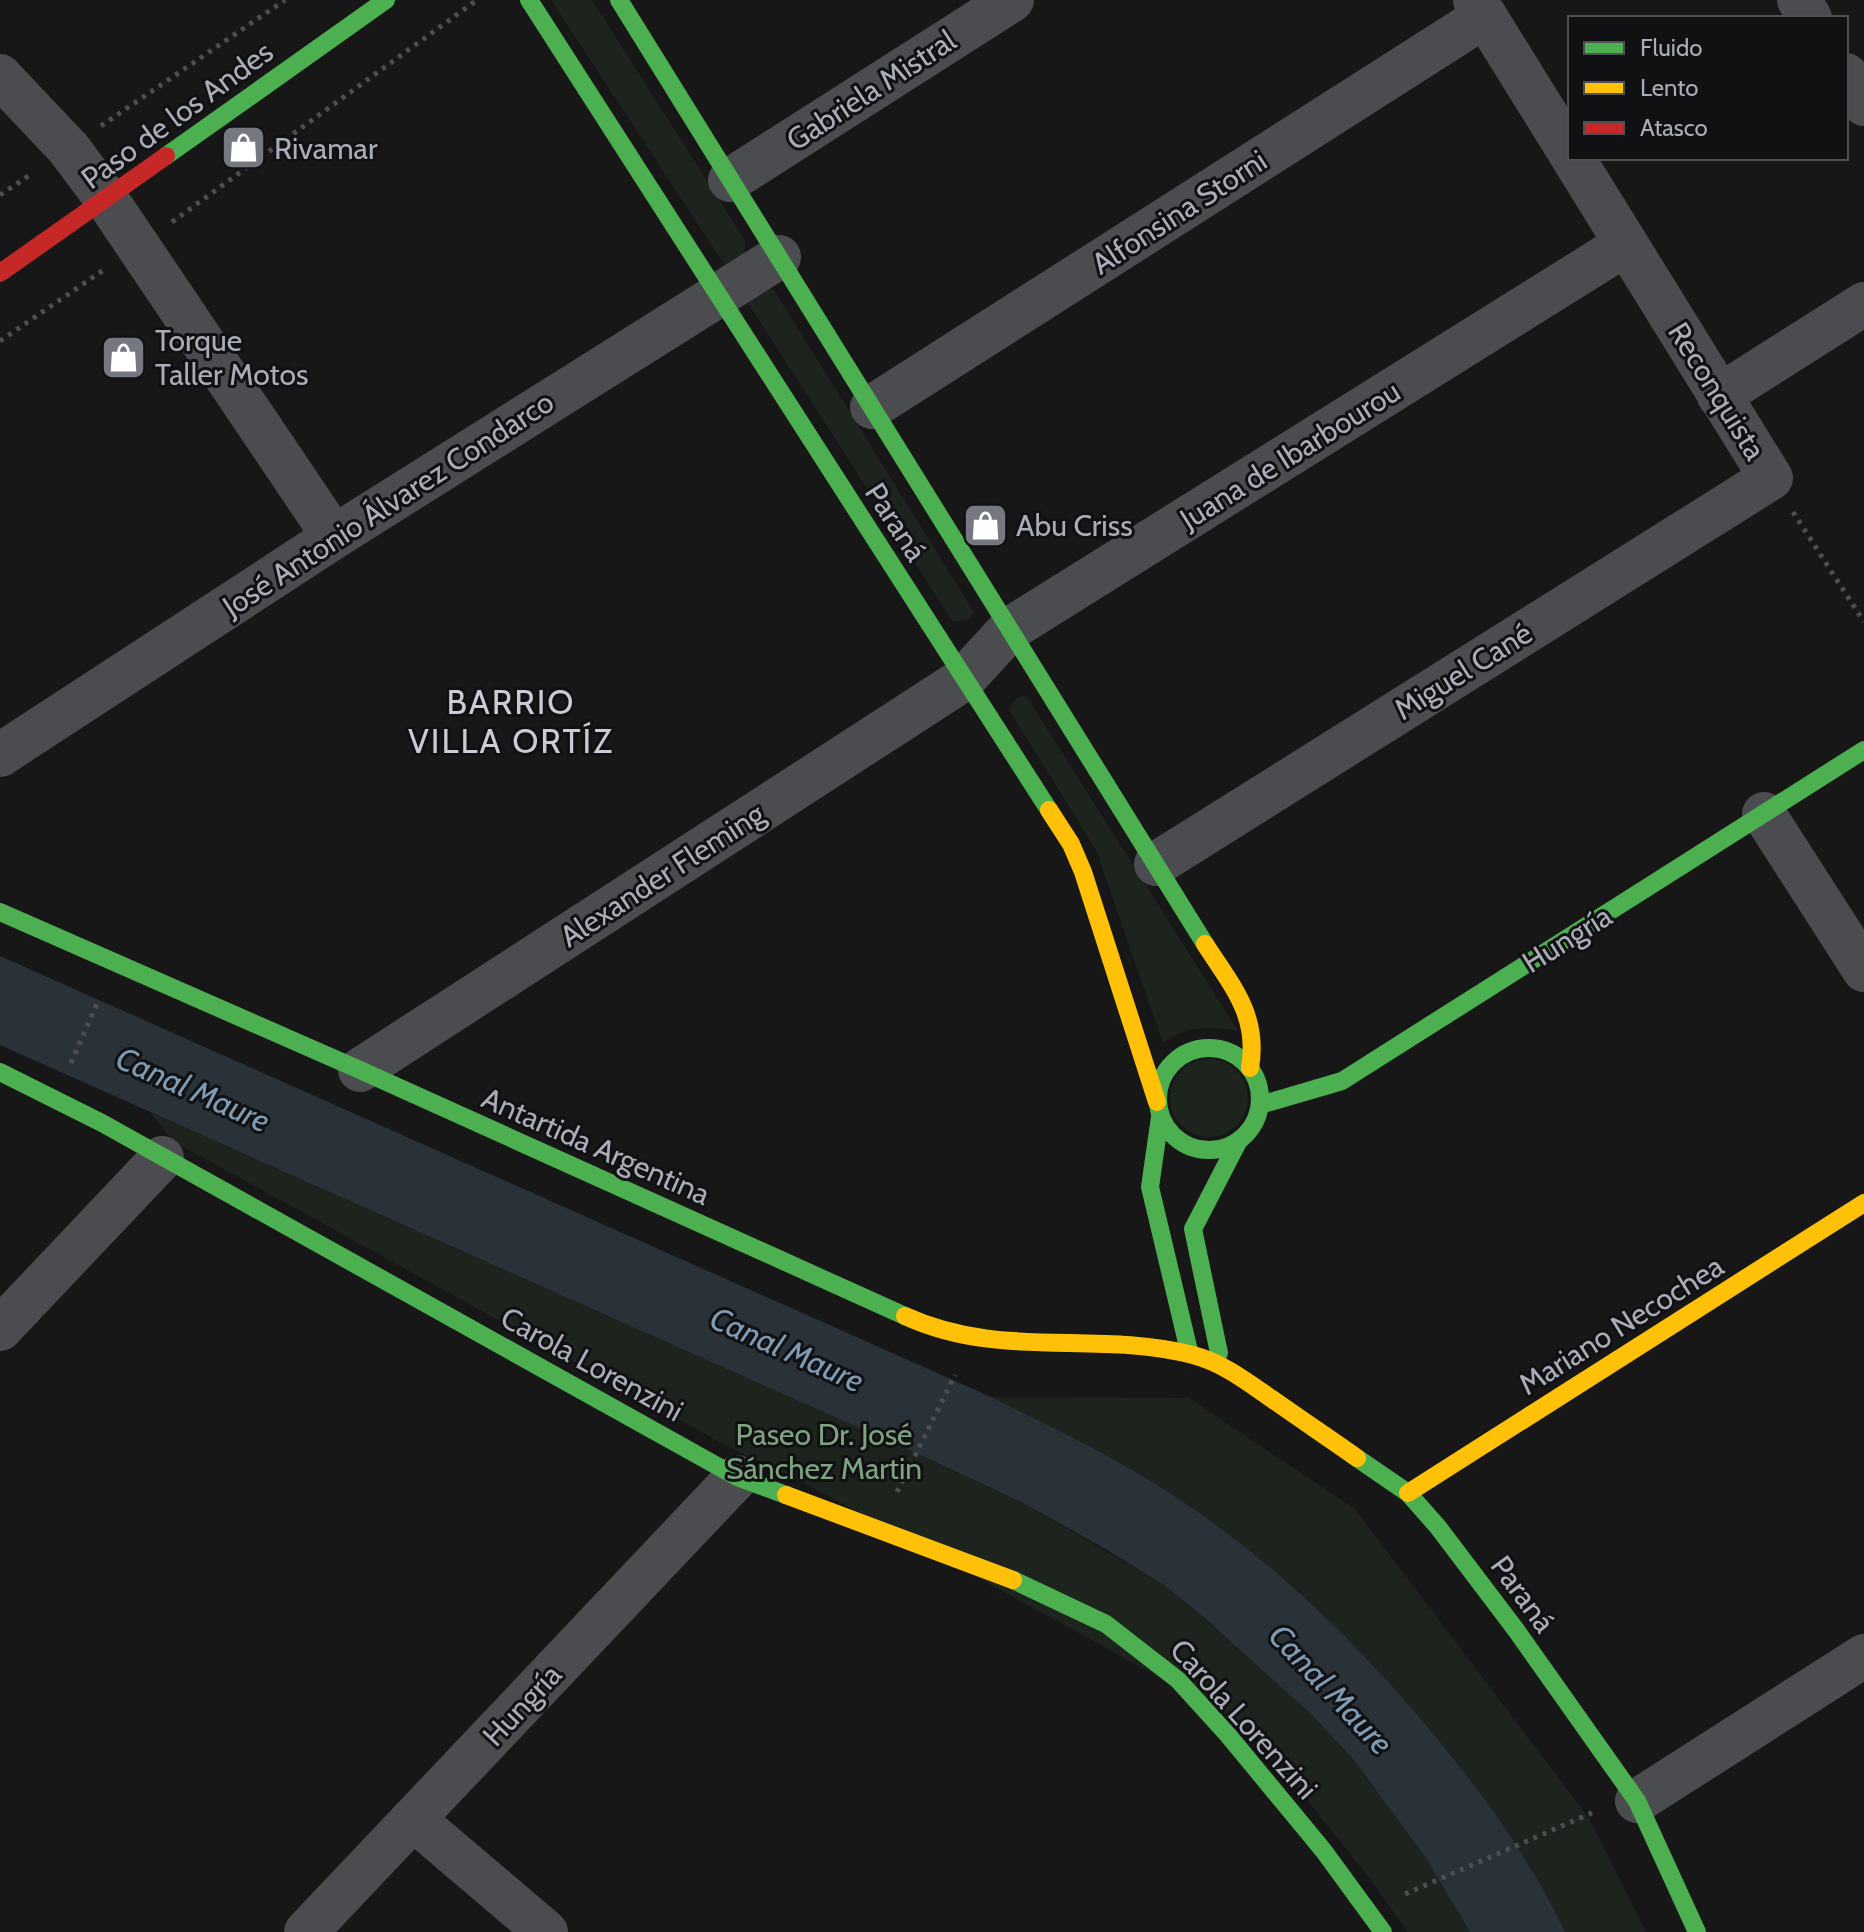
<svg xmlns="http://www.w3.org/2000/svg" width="1864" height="1932" viewBox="0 0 1864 1932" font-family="Cabin,sans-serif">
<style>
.green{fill:#1d241e}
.water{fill:#2a3239}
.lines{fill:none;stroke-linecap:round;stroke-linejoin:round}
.path{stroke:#4d4e52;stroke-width:5;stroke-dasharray:4 6;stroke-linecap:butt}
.street{stroke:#4b4c50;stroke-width:44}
.fast{stroke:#4caf50;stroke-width:18}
.slow{stroke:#ffc107;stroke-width:18}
.jam{stroke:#c62828;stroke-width:18}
.labels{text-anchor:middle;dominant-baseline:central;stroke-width:6;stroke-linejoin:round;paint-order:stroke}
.street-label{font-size:30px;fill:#a8adb8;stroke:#111113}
.poi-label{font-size:30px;fill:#a8adb8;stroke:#111113;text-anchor:start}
.park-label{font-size:30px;fill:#7fa381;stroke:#111113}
.water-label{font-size:32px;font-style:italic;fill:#7f9bb3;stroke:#111113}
.quarter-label{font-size:34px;letter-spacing:2px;fill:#c9ccd4;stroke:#111113}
</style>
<rect width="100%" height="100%" fill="#171717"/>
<g class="green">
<path d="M551,0h41l152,239c4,14 -5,27 -20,25z"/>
<path d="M769,288l5,2 200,322 -5,7 -16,3 -205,-319 1,-5z"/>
<path d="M1023,696l4,1 211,334c-28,-6 -51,-5 -75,12l-67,-193 -87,-140 4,-9z"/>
<circle cx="1209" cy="1098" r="39"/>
<path d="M150,1112l668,296 203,94 143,83 94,79 52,49 44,47 72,98 44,74h-62l-41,-57 -120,-150 -435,-238 -87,-42 -552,-304z"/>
<path d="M991,1397l198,1 166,111 233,308 58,115h-81c-38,-80 -89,-148 -146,-215 -76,-89 -162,-170 -262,-232 -53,-34 -110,-60 -166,-88z"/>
</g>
<path class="water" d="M0,956l991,441c56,28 113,54 166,88 100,62 186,143 262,232 57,67 108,135 146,215h-95l-44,-74 -72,-98 -44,-47 -102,-92 -44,-36 -62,-38 -81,-45 -105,-49 -916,-408z"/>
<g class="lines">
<g class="path">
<path d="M101,126l184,-126"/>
<path d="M0,195l33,-22"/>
<path d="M172,222l305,-222"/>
<path d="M0,341l105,-72"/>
<path d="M1793,512l71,110"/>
<path d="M71,1063l28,-64"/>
<path d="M897,1492l58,-117"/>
<path d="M1405,1894l189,-82"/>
</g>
<g class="street">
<path d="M1475,0l95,153"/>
<path d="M1799,0l11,18"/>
<path d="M1846,75l18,29"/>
<path d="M0,76l69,73 38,51 227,337"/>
<path d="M730,180l282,-180"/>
<path d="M1719,396l145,-92"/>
<path d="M872,407l613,-391"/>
<path d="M0,755l334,-218 445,-280"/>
<path d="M1764,814l100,156"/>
<path d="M1156,864l615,-386 -198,-320"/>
<path d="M360,1070l604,-391 46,-50 616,-385"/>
<path d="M0,1329l162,-171"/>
<path d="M1637,1801l227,-145"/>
<path d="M413,1819l133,113"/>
<path d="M306,1932l431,-455"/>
</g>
<g class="fast">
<path d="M529,0l520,810"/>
<path d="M619,0l586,944"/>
<path d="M166,156l220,-156"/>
<path d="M0,912l360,158 545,246"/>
<circle cx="1209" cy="1099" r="51"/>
<path d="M0,1072l102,51 635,354 49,18"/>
<path d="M1260,1105l82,-24 522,-331"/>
<path d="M1160,1117l-10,70 39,164"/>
<path d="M1219,1353l-26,-124 46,-89"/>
<path d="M1357,1458l51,35 30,34 78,103 121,171 60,131"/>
<path d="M1013,1580l93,44 72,56 50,55 95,115 60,82"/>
</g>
<g class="slow">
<path d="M1049,810l22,34 12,28 74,230"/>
<path d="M1205,944c27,42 54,71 45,124"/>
<path d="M905,1316c96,44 190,14 288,39 30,8 53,26 79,44 28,20 57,39 85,59"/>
<path d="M1408,1493l456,-290"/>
<path d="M786,1495l227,85"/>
</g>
<path class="jam" d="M0,273l166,-117"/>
</g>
<defs>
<symbol id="shop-square" viewBox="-11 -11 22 22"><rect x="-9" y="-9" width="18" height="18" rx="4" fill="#757880" stroke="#111113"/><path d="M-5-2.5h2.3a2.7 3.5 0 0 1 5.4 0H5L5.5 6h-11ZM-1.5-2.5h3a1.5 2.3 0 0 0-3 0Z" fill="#fff"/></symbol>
</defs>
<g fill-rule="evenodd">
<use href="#shop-square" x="218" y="122" width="51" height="51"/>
<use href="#shop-square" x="98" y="332" width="51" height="51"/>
<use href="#shop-square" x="960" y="500" width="51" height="51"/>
</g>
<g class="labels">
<g class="street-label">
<text transform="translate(871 90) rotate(-33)">Gabriela Mistral</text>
<text transform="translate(177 115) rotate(-36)">Paso de los Andes</text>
<text transform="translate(1179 212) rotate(-33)">Alfonsina Storni</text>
<text transform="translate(1717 391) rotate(58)">Reconquista</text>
<text transform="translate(1290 455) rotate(-32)">Juana de Ibarbourou</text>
<text transform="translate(388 504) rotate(-33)">José Antonio Álvarez Condarco</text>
<text transform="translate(896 522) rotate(57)">Paraná</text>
<text transform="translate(1463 671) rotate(-32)">Miguel Cané</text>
<text transform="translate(662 875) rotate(-33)">Alexander Fleming</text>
<text transform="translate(1567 939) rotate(-32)">Hungría</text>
<text transform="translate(596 1146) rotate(24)">Antartida Argentina</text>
<text transform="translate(1621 1325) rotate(-32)">Mariano Necochea</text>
<text transform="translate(592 1364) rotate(29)">Carola Lorenzini</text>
<text transform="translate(1523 1594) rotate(54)">Paraná</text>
<text transform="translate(522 1705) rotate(-47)">Hungría</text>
<text transform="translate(1244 1719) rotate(48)">Carola Lorenzini</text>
</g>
<g class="poi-label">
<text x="274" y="148">Rivamar</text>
<text x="155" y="340">Torque<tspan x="155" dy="34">Taller Motos</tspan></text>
<text x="1016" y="525">Abu Criss</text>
</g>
<g class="park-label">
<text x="824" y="1434">Paseo Dr. José<tspan x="824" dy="34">Sánchez Martin</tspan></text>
</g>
<g class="water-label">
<text transform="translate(193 1089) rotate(24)">Canal Maure</text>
<text transform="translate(787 1349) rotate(24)">Canal Maure</text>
<text transform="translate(1331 1689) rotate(47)">Canal Maure</text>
</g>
<g class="quarter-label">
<text x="511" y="702">BARRIO<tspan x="511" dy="39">VILLA ORTÍZ</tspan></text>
</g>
</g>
<rect x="1568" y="16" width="280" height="144" fill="#111113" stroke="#4d4f55" stroke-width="2"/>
<rect x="1584" y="42" width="40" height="12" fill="#4caf50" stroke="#4d4f55" stroke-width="2"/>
<text x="1640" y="56" font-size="24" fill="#a8adb8">Fluido</text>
<rect x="1584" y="82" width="40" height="12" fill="#ffc107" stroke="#4d4f55" stroke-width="2"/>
<text x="1640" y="96" font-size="24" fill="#a8adb8">Lento</text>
<rect x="1584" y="122" width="40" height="12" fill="#c62828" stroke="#4d4f55" stroke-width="2"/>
<text x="1640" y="136" font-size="24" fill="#a8adb8">Atasco</text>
</svg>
